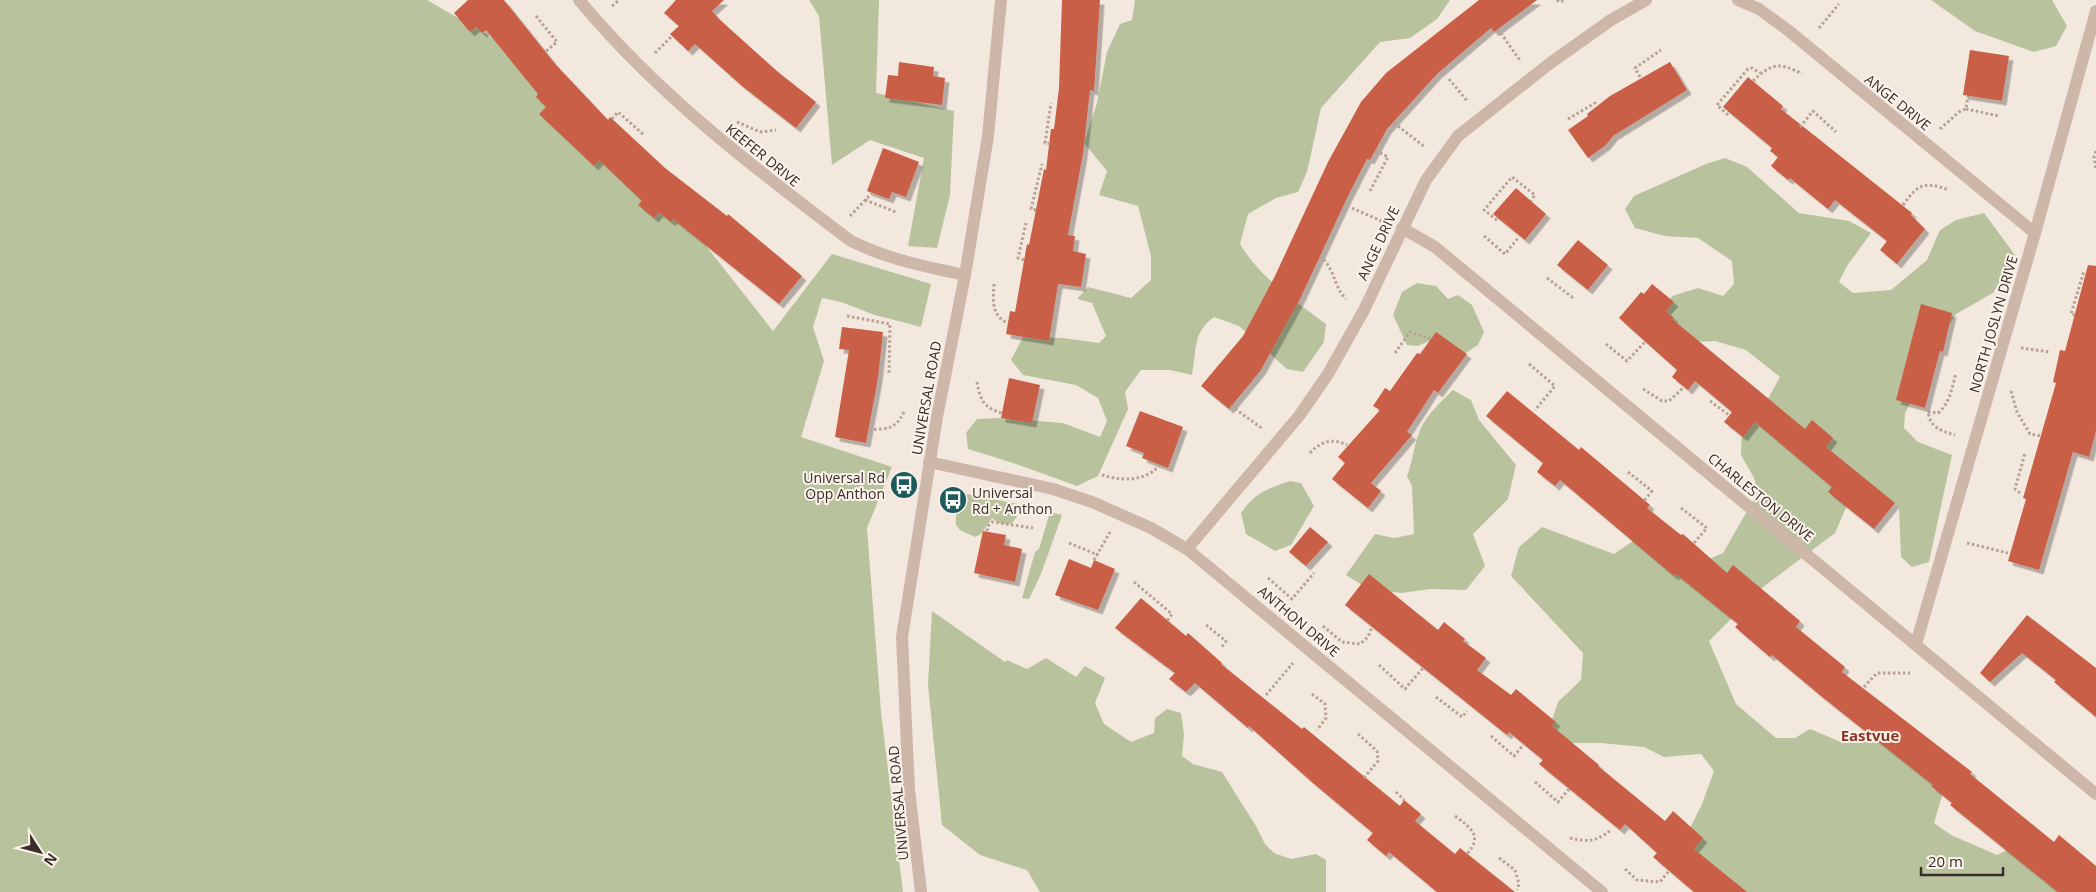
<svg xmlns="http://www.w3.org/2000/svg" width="2096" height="892" viewBox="0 0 2096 892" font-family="'Open Sans',sans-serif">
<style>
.green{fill:#b8c39d}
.building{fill:#c95f46;filter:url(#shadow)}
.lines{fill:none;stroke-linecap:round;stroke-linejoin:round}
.path{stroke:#b8a193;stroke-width:3;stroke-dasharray:2.5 2.5;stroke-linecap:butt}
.minor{stroke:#ccb7a9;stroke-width:12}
.tertiary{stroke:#ccb7a9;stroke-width:12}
.labels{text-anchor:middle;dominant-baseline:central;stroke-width:4;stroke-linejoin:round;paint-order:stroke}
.street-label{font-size:14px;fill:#392d29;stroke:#fbf3eb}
.poi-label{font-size:14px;fill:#392d29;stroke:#fbf3eb;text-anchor:end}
.neighbourhood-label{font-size:15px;font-weight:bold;fill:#8b341f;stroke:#fbf3eb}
</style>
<defs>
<filter id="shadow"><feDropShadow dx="4.5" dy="4.5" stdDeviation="0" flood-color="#0004"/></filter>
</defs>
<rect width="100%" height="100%" fill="#f3e8de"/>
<g class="green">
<path d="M0,0h427l71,41 172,159 103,131 59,-77 99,30 -10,43 -46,-12 -34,-13 -19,-4 -9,29 11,34 -23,76 91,30 -25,61 14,184 22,180h-903z"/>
<path d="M809,0h70l-3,93 78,18 -4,84 -13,53 -29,-2 16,-88 -54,-18 -38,25 -13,-149z"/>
<path d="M1135,0h315l-13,19 -27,19 -30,4 -59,66 -14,64 -9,20 -22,6 -28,16 -8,30c21,35 54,56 86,80l-2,18 -21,30 -16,-3 -48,-43 -25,-9c-22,16 -17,33 -22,58l-22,-5h-29l-16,22 3,17 -30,67 -21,10 -64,-23 -45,-14 -2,-16 11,-14 24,-1 62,5 37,14 7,-16 -9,-23 -22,-13 -53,-10 -12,-15 12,-23 40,1 36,5 7,-7 -14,-33 -15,-4 11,-12 43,11 20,-18v-24l-13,-50 -39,-11 8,-24 -23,-28 13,-40 10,-51 13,-28 12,-4z"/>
<path d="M1931,0h121l15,26 -11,20 -22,6 -59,-21z"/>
<path d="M1725,158l22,9 52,46 50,8 22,12 -24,33 -8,16 14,11 38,-3 36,-30 13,-30 16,-10 28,-7 31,42 -22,38 -37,21 -18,27 -17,41 -16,31 -1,15 14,14 34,13 -23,107 -17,5 -11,-10 -2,-50 -14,-12 -37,8 -13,30 -72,54 -54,54 27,63 40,34h19l15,-9 31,13 60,-1 47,35 -14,47 17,12 46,20 16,-8 46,45h-343l-39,-38 25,-50 12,-33 -13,-17 -37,3 -20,-10 -44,-4h-33l-18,-14 9,-27 23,-22 2,-27 -72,-77 8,-29 23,-20 72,27 19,-13 30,3 28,23 32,-14 35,-61 -4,-14 -13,-23 1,-26 24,-27 14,-25 -34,-27 -31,-9 -41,2 -15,-18 13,-29 26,-8 25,8 11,-12 -2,-23 -34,-23 -33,-2 -30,-8 -10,-19 9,-13 72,-32z"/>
<path d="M1417,283l19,3 12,13 10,-4 14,10 12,27 -6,13 -22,14 -27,-18 -11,5 -11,-1 -14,-30 9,-23z"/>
<path d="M1453,390l18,10 8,20 37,45 -8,34 -35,35 12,32 -19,24 -36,-1 -29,4 -31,-3 -24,-15 29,-41 19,4 20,-4 -2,-48 -5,-10c6,-15 7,-32 13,-46 7,-16 21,-28 33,-40z"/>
<path d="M1290,481l11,2 13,23 -23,39 -16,6 -29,-17 -5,-21c15,-21 26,-24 49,-32z"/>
<path d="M967,494l51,10c2,8 -1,14 -7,20 -8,1 -14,-1 -19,-6l-11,16 -6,3 -15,-7 -4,-5c-1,-12 3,-23 11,-31z"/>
<path d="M1050,512l12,3 -21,59 -12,25 -7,-1 13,-46 4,-3z"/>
<path d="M932,611l73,51 2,-2 20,9 19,-11 30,19 9,-11 20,12 -10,25 9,21 27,18 23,-9 1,-15 12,-9 14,4 3,21 -2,22 11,8 29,8 34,54 9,18 9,9 17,6 25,-5 10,6v32h-286l-13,-22 -47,-15 -38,-30 -14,-140z"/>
</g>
<g class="building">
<path d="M468,0h36l52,65 52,55 2,-3 55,51 62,48 1,-2 74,62 -23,28 -106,-85 -2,3 -12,-10 -5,6 -16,-13 4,-4 -43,-41 -5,6 -55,-52 7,-7 -10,-10 2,-3 -52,-64 -4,3 -6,-6 -6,5 -16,-19z"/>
<path d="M676,0h48l-12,11 7,8 59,53 38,30 -20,26 -54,-42 -47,-42 -7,7 -18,-17 9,-8 -15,-13z"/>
<path d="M1062,0h38l-6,91 -4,-1 -7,64 -15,81 7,1 -2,15 13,3 -5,33 -23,-3 -9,57 -43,-7 4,-23 5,1 12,-68 2,1 15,-76 2,1 5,-41h3l5,-41z"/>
<path d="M1479,0h58l-43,32 -3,-4 -54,46 -50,55 -17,31 -3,-1 -20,39 -46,99 -40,73 -32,39 -28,-23 42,-50 31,-58 54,-116 33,-60 25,-29z"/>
<path d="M1970,50l39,6 -7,45 -39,-6z"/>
<path d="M899,62l35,5 -1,9 12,2 -3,27 -57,-7 3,-23 10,1z"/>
<path d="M1670,62l17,28 -74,46 -7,9 -18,13 -20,-28 20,-14 -1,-2 23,-18z"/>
<path d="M1748,77l35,29 -2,3 131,104 -1,2 14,14 -28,35 -17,-14 7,-9 -52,-41 -7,9 -38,-31 -2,2 -17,-14 7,-9 -8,-6 2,-3 -49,-41z"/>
<path d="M883,148l36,14 -13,35 -14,-5 -3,7 -22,-8z"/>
<path d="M1516,188l30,26 -21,26 -32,-26z"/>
<path d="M1578,240l30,25 -20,25 -31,-25z"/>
<path d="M2088,265l8,1v165l-7,26 -16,-5 -34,118 -31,-9 18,-62 -3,-1 33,-115 -3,-1 7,-32 5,1z"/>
<path d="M1652,284l22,18 -8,9 8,7 -2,1 133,110 7,-9 21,18 -7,9 69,56 -21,26 -46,-37 4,-5 -77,-65 -12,15 -19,-15 8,-10 -37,-31 -7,9 -16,-13 5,-7 -58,-52 22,-26 3,2z"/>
<path d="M1921,304l31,9 -9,39 -3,-1 -15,57 -29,-8z"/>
<path d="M842,327l41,5 -5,46 -12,65 -31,-6 14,-87 -10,-1z"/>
<path d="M1436,332l31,22 -29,39 -4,-3 -27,42 5,3 -41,48 10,8 -13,17 -36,-29 13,-16 -7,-6 42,-47 -7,-4 12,-18 5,3 27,-38 3,1z"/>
<path d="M1009,378l31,7 -8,38 -31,-5z"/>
<path d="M1507,391l72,59 2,-3 69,58 -3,3 34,27 2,-1 44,39 6,-8 67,56 -4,6 49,40 -3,5 130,100 -2,2 84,68 5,-7 37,31v26h-38l-108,-87 2,-2 -21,-17 2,-1 -112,-89 -49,-41 -2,2 -35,-30 3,-3 -62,-50 -2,2 -114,-96 -5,6 -18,-14 6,-9 -57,-47z"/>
<path d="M1140,411l43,16 -15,41 -26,-10 2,-5 -18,-7z"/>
<path d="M1310,527l18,15 -22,24 -17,-14z"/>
<path d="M983,531l23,4 -2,10 18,4 -7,33 -41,-9z"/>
<path d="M1069,559l22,9 3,-8 21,9 -17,41 -43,-15z"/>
<path d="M1369,574l69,56 6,-8 21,17 -2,2 23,17 -9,12 34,25 5,-6 40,33 -4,4 47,39 -1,1 67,55 8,-10 30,27 -9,11 53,43h-53l-41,-35 4,-4 -32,-29 -5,6 -81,-66 4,-4 -34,-28 -2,3 -162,-130z"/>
<path d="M1141,598l45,38 2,-3 34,30 -1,1 81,65 2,-2 96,79 4,-6 17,14 -6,7 40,33 5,-6 55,44h-78l-48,-40 -3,4 -19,-16 6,-7 -60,-50 -64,-57 -1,2 -53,-45 -9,9 -17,-13 6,-6 -60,-45z"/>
<path d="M2027,615l69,53v49l-42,-35 2,-2 -34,-27 -32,29 -10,-9z"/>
</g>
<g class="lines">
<g class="path">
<path d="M1557,0l2,2 6,-2"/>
<path d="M612,6l7,-6"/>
<path d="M536,16l21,26 -12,10"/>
<path d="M1819,28l20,-24"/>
<path d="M1498,29l23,33"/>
<path d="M655,53l17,-17"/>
<path d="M1640,77l-5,-9 26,-18"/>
<path d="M1449,79l19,23"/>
<path d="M1753,81c18,-18 27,-19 49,-7"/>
<path d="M1966,109l33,7"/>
<path d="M1728,115l-11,-10 31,-36 4,-1 8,5"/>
<path d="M612,119l6,-7 26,23"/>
<path d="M1568,119l27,-16 2,3"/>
<path d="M737,122l23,10 16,-2"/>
<path d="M1394,123l31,24"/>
<path d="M1800,127l13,-16 23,21"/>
<path d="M1940,129l19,-17 7,-3 2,-13"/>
<path d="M1050,144l-5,-1 6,-40"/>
<path d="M2096,151l-2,6 2,13"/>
<path d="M1370,191l18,-34 -13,-7"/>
<path d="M865,200l31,12"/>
<path d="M1903,205c15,-21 21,-24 46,-15"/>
<path d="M1352,208l32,14"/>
<path d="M1036,210l-5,-1 11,-45"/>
<path d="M850,216l22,-23"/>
<path d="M1497,220l-13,-10 28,-33 23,18 -4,6"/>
<path d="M1484,236l21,18 13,-16"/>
<path d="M1320,256c16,14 13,30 26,43"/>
<path d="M1024,260l-6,-2 8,-35"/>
<path d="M1547,278l25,19 2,-3"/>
<path d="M994,284c-1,16 -3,32 14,39"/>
<path d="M2075,315l-4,-1 13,-43"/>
<path d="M847,316l43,8 -1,51"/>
<path d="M1606,344l21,17 18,-19"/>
<path d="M2021,348l29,4"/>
<path d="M1395,353l15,-21 21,7"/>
<path d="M1529,364l26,22 -20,24"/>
<path d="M977,382c3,18 7,26 25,31"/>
<path d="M1643,389l19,12h7l15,-14"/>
<path d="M2011,391l6,21 13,22 11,2"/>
<path d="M1710,401l19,14"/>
<path d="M1231,406l32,23"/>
<path d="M1928,409c0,17 12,22 27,26"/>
<path d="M1928,412l10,1c12,-10 14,-25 18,-40"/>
<path d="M869,430c19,-2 25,1 35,-18"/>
<path d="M1310,453c11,-12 22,-15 37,-8"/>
<path d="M1628,472l24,19 -8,10"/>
<path d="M1102,475c20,6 43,7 58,-10"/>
<path d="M2020,493l-5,-4 10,-36"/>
<path d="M1681,508l26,20 -13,15"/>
<path d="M987,531l1,-5 4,-4 41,6"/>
<path d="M1069,543l29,12"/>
<path d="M1967,543l41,10"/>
<path d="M1094,560l16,-28"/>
<path d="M1268,578l24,21 22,-26"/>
<path d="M1134,582l38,32 -5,7"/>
<path d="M1206,625l20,16 -5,7"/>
<path d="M1323,626l19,16 18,2 8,-7 4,-10"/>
<path d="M1379,665l26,24 18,-21"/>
<path d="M1864,687l13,-14h33"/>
<path d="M1312,694l13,10 1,14 -9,12"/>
<path d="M1266,695l27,-32"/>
<path d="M1436,697l26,20 5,-6"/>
<path d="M1358,734l19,17 1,10 -14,17"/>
<path d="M1491,736l23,20 10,-12"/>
<path d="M1535,782l23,20 11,-13"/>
<path d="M1396,792l8,8"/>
<path d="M1455,816c16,12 28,20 12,38"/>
<path d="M1570,838c19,4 25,4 41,-8"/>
<path d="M1499,858l16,12 4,14 -2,6"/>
<path d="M1625,869l12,11 23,2 9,-11"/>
</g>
<g class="minor">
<path d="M579,0c78,94 175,168 272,241 36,18 75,26 114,34"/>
<path d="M1738,0l21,9 30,22 246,202"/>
<path d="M1402,228l33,19 661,547"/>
<path d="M929,462l124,27 39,13 59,26 36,21 415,343"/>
<path d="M1187,549l112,-133 29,-42 36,-64 62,-130 32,-44 91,-72 62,-44 35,-20"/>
<path d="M1916,644l119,-411 61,-222"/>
</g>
<path class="tertiary" d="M921,892l-12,-102 -7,-153 35,-220 28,-142 23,-139 13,-136"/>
</g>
<defs>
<symbol id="bus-disc" viewBox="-11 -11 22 22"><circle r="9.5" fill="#1d5b5c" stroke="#fbf3eb"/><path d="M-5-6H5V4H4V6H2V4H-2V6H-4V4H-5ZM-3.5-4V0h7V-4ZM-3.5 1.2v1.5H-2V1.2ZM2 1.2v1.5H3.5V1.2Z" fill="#fff"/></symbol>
</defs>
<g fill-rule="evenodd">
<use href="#bus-disc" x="888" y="469" width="32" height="32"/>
<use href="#bus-disc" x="937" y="484" width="32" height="32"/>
</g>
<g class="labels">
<g class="street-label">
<text transform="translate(1898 102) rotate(39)">ANGE DRIVE</text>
<text transform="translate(763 155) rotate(39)">KEEFER DRIVE</text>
<text transform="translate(1378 243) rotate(-65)">ANGE DRIVE</text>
<text transform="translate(1993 324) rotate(-74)">NORTH JOSLYN DRIVE</text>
<text transform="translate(926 398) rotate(-80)">UNIVERSAL ROAD</text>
<text transform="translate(1761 497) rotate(39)">CHARLESTON DRIVE</text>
<text transform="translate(1299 621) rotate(40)">ANTHON DRIVE</text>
<text transform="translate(898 803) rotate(-95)">UNIVERSAL ROAD</text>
</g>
<g class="poi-label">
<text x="885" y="477">Universal Rd<tspan x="885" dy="16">Opp Anthon</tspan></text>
<text x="972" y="492" text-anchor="start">Universal<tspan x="972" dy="16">Rd + Anthon</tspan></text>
</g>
<g class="neighbourhood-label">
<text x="1870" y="735">Eastvue</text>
</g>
</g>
<g transform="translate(40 852) rotate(126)" stroke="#fbf3eb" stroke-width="4" paint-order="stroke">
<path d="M0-4L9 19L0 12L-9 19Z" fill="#392d29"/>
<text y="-8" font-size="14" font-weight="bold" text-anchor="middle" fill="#392d29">N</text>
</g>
<path d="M1921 867v8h82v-8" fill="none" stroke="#392d29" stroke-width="2.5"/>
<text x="1928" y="867" font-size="15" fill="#392d29" stroke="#fbf3eb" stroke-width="4" paint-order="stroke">20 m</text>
</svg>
